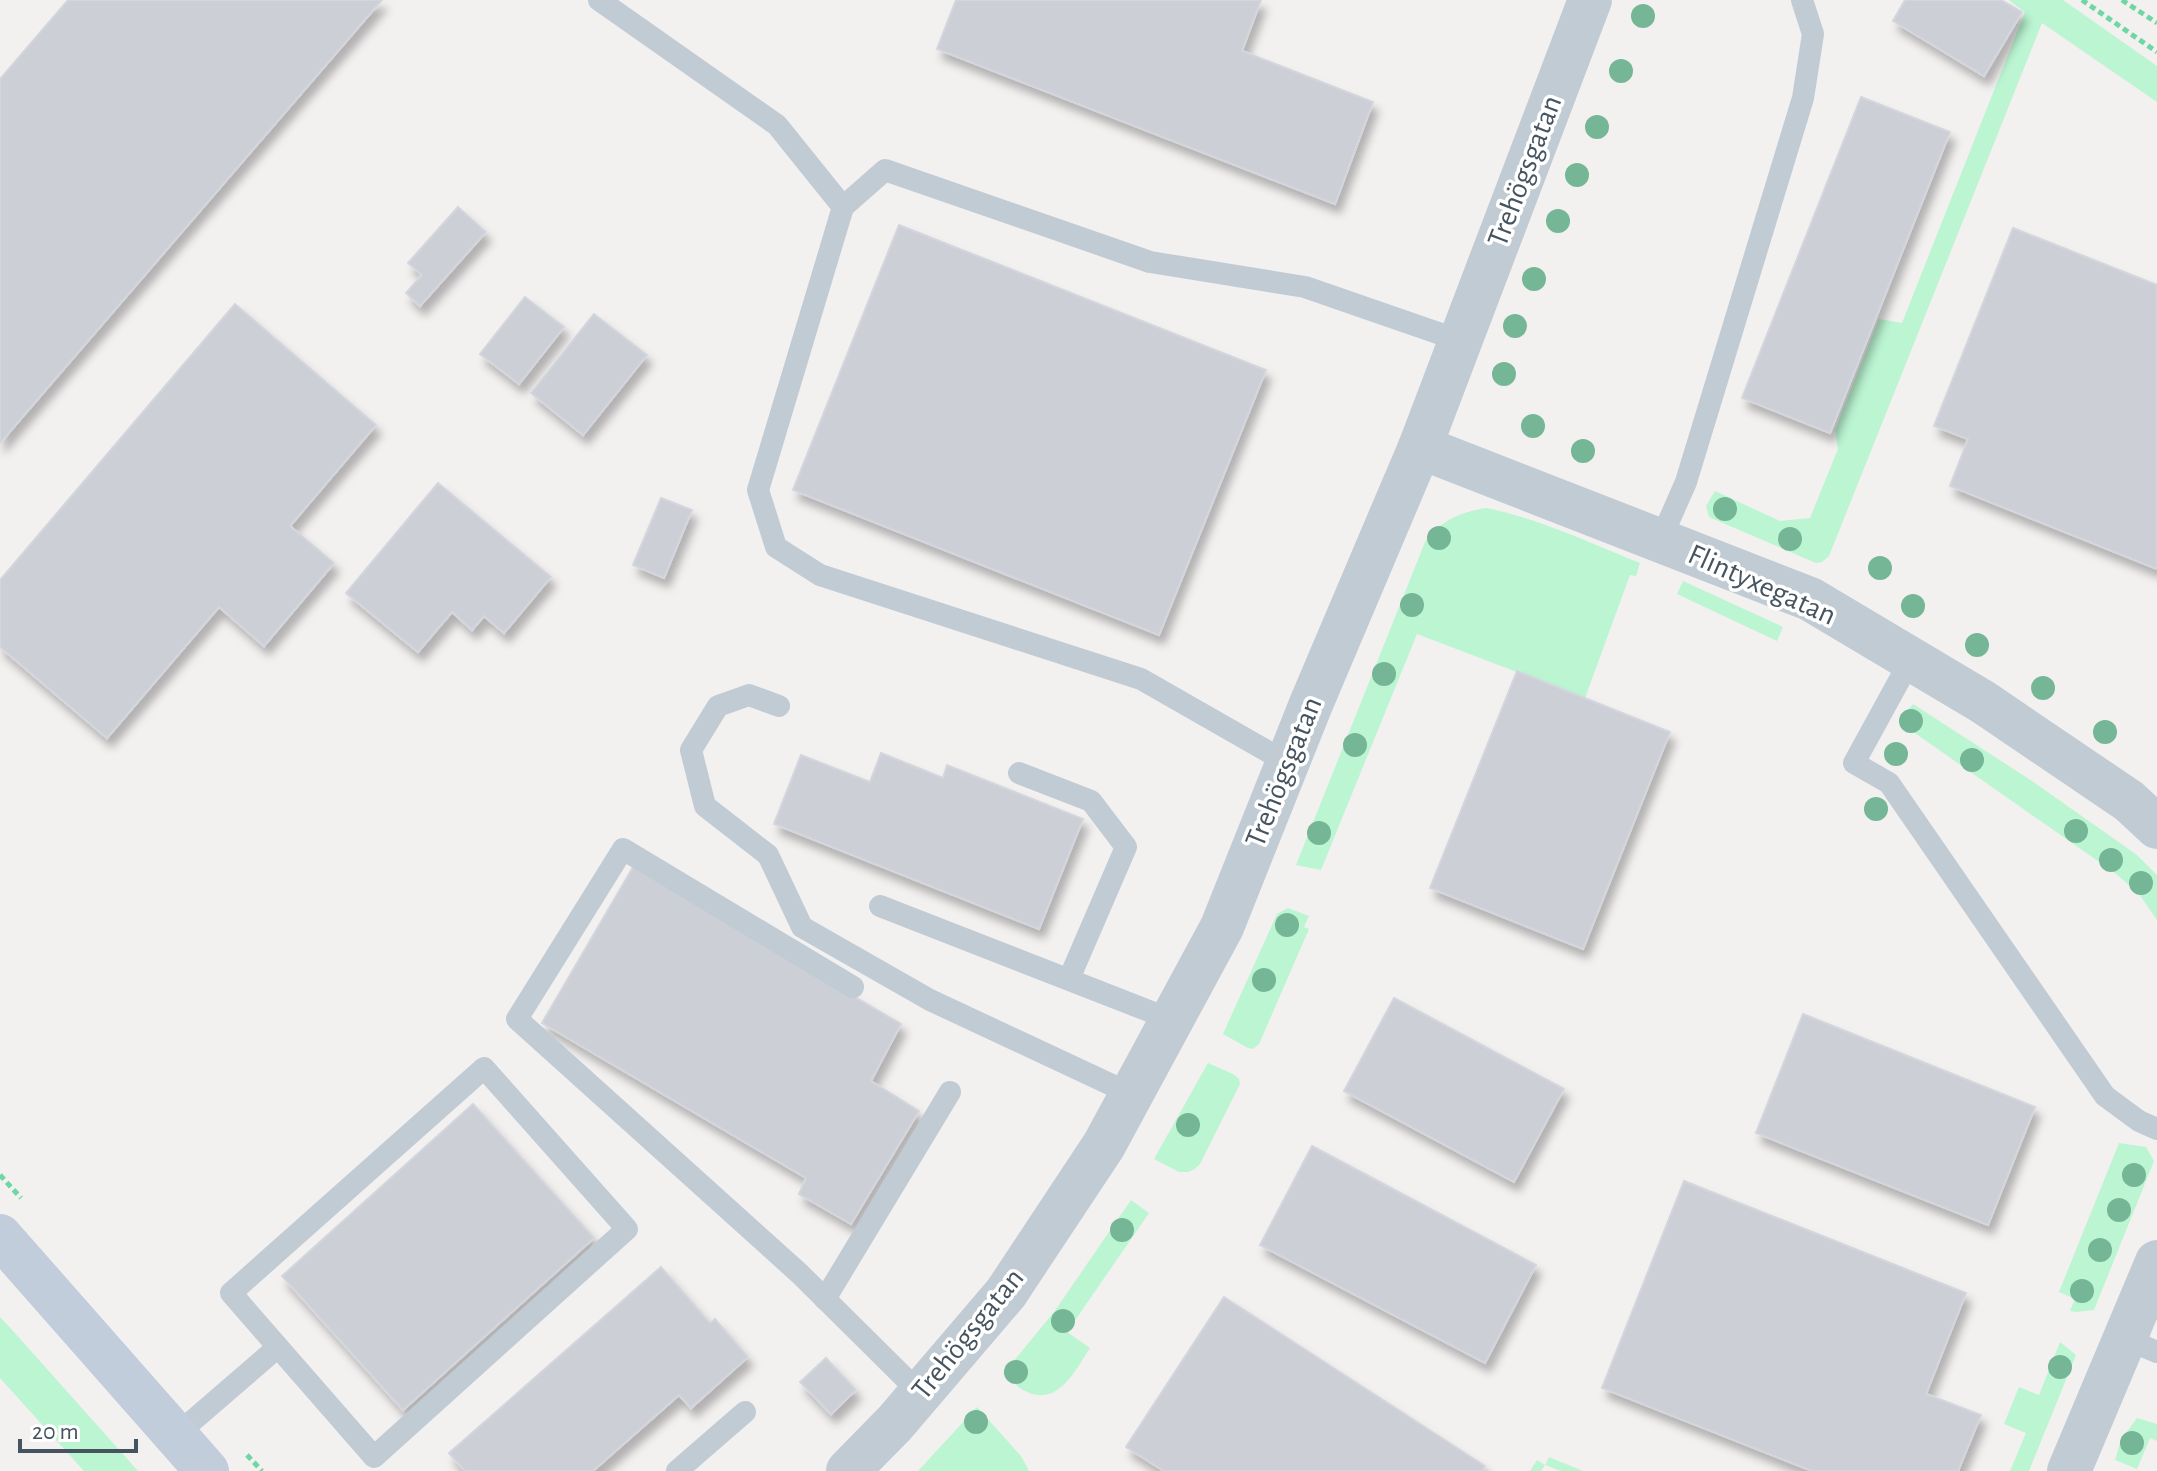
<svg xmlns="http://www.w3.org/2000/svg" width="2157" height="1471" viewBox="0 0 2157 1471" font-family="'Alegreya Sans',sans-serif">
<style>
.green{fill:#bbf5d2}
.building{fill:#cccfd6;stroke:#d4d6dd;stroke-width:2;filter:url(#shadow)}
.lines{fill:none;stroke-linecap:round;stroke-linejoin:round}
.path{stroke:#6ed7a4;stroke-width:5;stroke-dasharray:6 4;stroke-linecap:butt}
.lane{stroke:#c0cbd4;stroke-width:22}
.street{stroke:#c0cbd4;stroke-width:44}
.secondary{stroke:#c1cddb;stroke-width:44}
.tree{fill:#74b695}
.labels{text-anchor:middle;dominant-baseline:central;stroke-width:7;stroke-linejoin:round;paint-order:stroke}
.street-label{font-size:30px;fill:#465460;stroke:#fff}
</style>
<defs>
<filter id="shadow"><feDropShadow dx="5" dy="9" stdDeviation="4" flood-color="#0004"/></filter>
</defs>
<rect width="100%" height="100%" fill="#f3f0f0"/>
<g class="green">
<path d="M2009,0h54l94,66v36l-115,-79 -213,533 -7,6 -6,1 -107,-46 -3,-11 9,-15 65,30 30,-3 28,-69 -3,-19 44,-111 23,4 123,-311z"/>
<path d="M1487,508c53,11 103,35 153,55l-4,13 -6,-1 -45,123 -168,-64 -96,236 -25,-5 129,-323c15,-21 37,-31 62,-34z"/>
<path d="M1683,581l100,46 -6,14 -100,-47z"/>
<path d="M1913,704l116,75 108,76 20,20v45l-18,-26 -24,-21 -206,-144 -4,-16z"/>
<path d="M1288,908l21,8 -5,11 5,2 -50,115 -6,5 -5,-1 -25,-14 54,-120z"/>
<path d="M1208,1063l25,11 6,5 1,5 -40,80 -5,5 -7,3h-9l-25,-13z"/>
<path d="M2119,1143l27,4 8,14 -60,149 -18,2 -6,-1 5,-12 -16,-7z"/>
<path d="M1131,1200l18,13 -82,119 23,16c-15,23 -33,61 -67,42 -7,-4 -13,-11 -20,-16l51,-62z"/>
<path d="M0,1317l13,14 125,140h-54l-84,-93z"/>
<path d="M2060,1342l16,13 -47,116h-19l16,-38 -22,-9 15,-37 20,8z"/>
<path d="M977,1407l44,49 8,15h-111z"/>
<path d="M2137,1418l20,6v17l-7,-3 -13,31 -22,-9 6,-20z"/>
<path d="M1549,1457l34,14h-22l-16,-6 -4,6h-11l7,-11 8,5z"/>
</g>
<g class="building">
<path d="M68,0h314l-382,443v-364z"/>
<path d="M956,0h305l-19,51 131,51 -38,102 -398,-155z"/>
<path d="M1905,0h96l21,12 -38,64 -91,-55z"/>
<path d="M1861,97l89,35 -120,301 -88,-35z"/>
<path d="M458,207l28,25 -66,74 -14,-13 16,-18 -14,-12z"/>
<path d="M899,225l367,145 -107,265 -366,-145z"/>
<path d="M2013,228l144,57v284l-207,-83 18,-47 -34,-13z"/>
<path d="M525,297l39,30 -45,57 -39,-30z"/>
<path d="M235,304l141,121 -86,101 44,37 -70,83 -45,-39 -112,131 -107,-91v-67z"/>
<path d="M594,314l53,41 -64,80 -52,-42z"/>
<path d="M438,483l113,94 -47,56 -20,-17 -12,14 -20,-18 -34,40 -72,-59z"/>
<path d="M661,498l31,12 -28,68 -31,-13z"/>
<path d="M1517,671l153,61 -87,217 -153,-61z"/>
<path d="M881,753l62,25 4,-13 136,54 -44,110 -265,-105 27,-69 69,27z"/>
<path d="M633,867l268,157 -30,57 48,30 -68,113 -52,-30 7,-16 -264,-155z"/>
<path d="M1394,998l170,91 -50,93 -170,-91z"/>
<path d="M1803,1014l232,93 -47,118 -232,-92z"/>
<path d="M473,1104l121,134 -191,172 -121,-134z"/>
<path d="M1312,1146l224,119 -51,98 -225,-118z"/>
<path d="M1684,1181l282,112 -40,101 55,21 -23,56h-146l-210,-83z"/>
<path d="M661,1267l49,56 5,-4 33,38 -57,51 -12,-13 -86,76h-128l-16,-18z"/>
<path d="M1224,1297l261,169 -3,5h-318l-38,-24z"/>
<path d="M826,1358l30,32 -25,24 -31,-32z"/>
</g>
<g class="lines">
<g class="path">
<path d="M2082,0l75,52"/>
<path d="M2122,0l35,23"/>
<path d="M0,1175l21,23"/>
<path d="M247,1455l15,16"/>
</g>
<g class="lane">
<path d="M599,0l178,125 66,82 -85,283 18,57 44,28 321,104 147,84"/>
<path d="M843,207l42,-37 265,92 155,25 156,54"/>
<path d="M1660,541l26,-59 117,-384 10,-64 -11,-34"/>
<path d="M1911,659l-57,104 35,20 216,313 34,25 18,8"/>
<path d="M779,706l-30,-11 -31,11 -27,44 14,56 63,49 34,72 128,73 201,94"/>
<path d="M1019,773l72,28 35,46 -57,132"/>
<path d="M880,906l292,114"/>
<path d="M853,987l-230,-138 -106,170 283,255 121,120"/>
<path d="M825,1299l125,-207"/>
<path d="M2124,1338l33,14"/>
<path d="M175,1436l103,-89 -47,-54 253,-225 143,161 -253,228 -96,-110"/>
<path d="M677,1471l68,-59"/>
</g>
<g class="street">
<path d="M1420,447l390,152 173,103 146,99 28,26"/>
<path d="M848,1471l47,-48 111,-130 98,-148 118,-218 89,-223 109,-257 170,-447"/>
<path d="M2069,1471l88,-209"/>
</g>
<path class="secondary" d="M0,1236l207,235"/>
</g>
<g class="tree">
<circle cx="1643" cy="16" r="12"/>
<circle cx="1621" cy="71" r="12"/>
<circle cx="1597" cy="127" r="12"/>
<circle cx="1577" cy="175" r="12"/>
<circle cx="1558" cy="221" r="12"/>
<circle cx="1534" cy="279" r="12"/>
<circle cx="1515" cy="326" r="12"/>
<circle cx="1504" cy="374" r="12"/>
<circle cx="1533" cy="426" r="12"/>
<circle cx="1583" cy="451" r="12"/>
<circle cx="1725" cy="509" r="12"/>
<circle cx="1439" cy="538" r="12"/>
<circle cx="1790" cy="539" r="12"/>
<circle cx="1880" cy="568" r="12"/>
<circle cx="1412" cy="605" r="12"/>
<circle cx="1913" cy="606" r="12"/>
<circle cx="1977" cy="645" r="12"/>
<circle cx="1384" cy="674" r="12"/>
<circle cx="2043" cy="688" r="12"/>
<circle cx="1911" cy="721" r="12"/>
<circle cx="2105" cy="732" r="12"/>
<circle cx="1355" cy="745" r="12"/>
<circle cx="1896" cy="754" r="12"/>
<circle cx="1972" cy="760" r="12"/>
<circle cx="1876" cy="809" r="12"/>
<circle cx="2076" cy="831" r="12"/>
<circle cx="1319" cy="833" r="12"/>
<circle cx="2111" cy="860" r="12"/>
<circle cx="2141" cy="883" r="12"/>
<circle cx="1287" cy="925" r="12"/>
<circle cx="1264" cy="980" r="12"/>
<circle cx="1188" cy="1125" r="12"/>
<circle cx="2134" cy="1175" r="12"/>
<circle cx="2119" cy="1210" r="12"/>
<circle cx="1122" cy="1230" r="12"/>
<circle cx="2100" cy="1250" r="12"/>
<circle cx="2082" cy="1291" r="12"/>
<circle cx="1063" cy="1321" r="12"/>
<circle cx="2060" cy="1367" r="12"/>
<circle cx="1016" cy="1372" r="12"/>
<circle cx="976" cy="1422" r="12"/>
<circle cx="2132" cy="1443" r="12"/>
</g>
<g class="labels">
<g class="street-label">
<text transform="translate(1525 171) rotate(-69)">Trehögsgatan</text>
<text transform="translate(1762 585) rotate(24)">Flintyxegatan</text>
<text transform="translate(1284 772) rotate(-68)">Trehögsgatan</text>
<text transform="translate(968 1334) rotate(-51)">Trehögsgatan</text>
</g>
</g>
<path d="M20 1439v12h116v-12" fill="none" stroke="#465460" stroke-width="4"/>
<text x="32" y="1439" font-size="24" fill="#465460" stroke="#ffffff" stroke-width="6" paint-order="stroke">20 m</text>
</svg>
